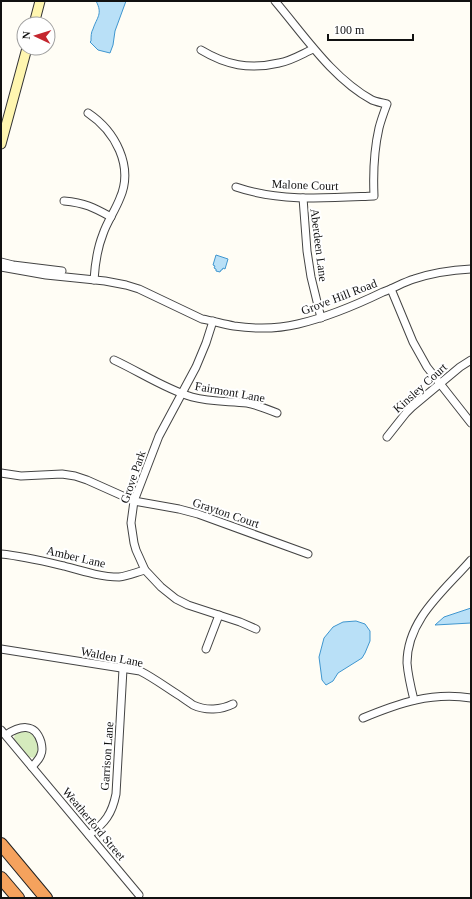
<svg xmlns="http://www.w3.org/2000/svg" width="472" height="899" viewBox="0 0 472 899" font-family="Georgia,serif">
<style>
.green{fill:#d5ebbd}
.water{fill:#b9e0f7;stroke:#3f96cf}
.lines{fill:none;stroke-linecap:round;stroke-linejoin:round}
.street-casing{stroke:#444;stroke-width:9}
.secondary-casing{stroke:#333;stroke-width:11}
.highway-casing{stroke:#222;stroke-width:14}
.street{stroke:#fff;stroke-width:7}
.secondary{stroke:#fff6b0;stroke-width:9}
.highway{stroke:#f5a25d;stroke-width:12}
.labels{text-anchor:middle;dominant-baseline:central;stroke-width:4;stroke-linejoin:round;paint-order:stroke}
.street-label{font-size:12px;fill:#111;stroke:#fff}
</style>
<rect width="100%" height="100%" fill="#fffdf5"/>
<path class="green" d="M18,731h11l9,8c1,7 2,13 -3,19l-6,-1 -15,-18 1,-6z"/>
<g class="water">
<path d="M96,1h30l-11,30 -2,14 -3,8 -12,-3 -8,-8 1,-1c0,-4 0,-9 2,-12 4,-12 10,-15 3,-28z"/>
<path d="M216,255l12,4 -3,10 -2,-1 -1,2h-1l-1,2 -4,-1v-2l-2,-1 1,-2 -2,-1z"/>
<path d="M471,608v15l-36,2 9,-8z"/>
<path d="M356,621l9,3 5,7v10l-5,12 -3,5 -24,15 -5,8 -7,4 -4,-5 -3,-23 5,-19 9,-11 10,-5z"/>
</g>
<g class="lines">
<defs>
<g id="street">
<path d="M201,50c25,15 48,20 78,13 12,-2 23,-9 34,-14"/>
<path d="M88,113c27,18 46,53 32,85 -5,13 -13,24 -17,36 -6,15 -8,30 -9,46"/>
<path d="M236,187c44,15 92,11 138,9 -1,-23 0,-46 5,-68 2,-8 5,-16 8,-24 -5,-1 -10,-2 -15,-4 -40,-22 -68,-65 -97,-99"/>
<path d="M303,198l4,53 4,26 10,41"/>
<path d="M64,201c21,2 29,6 47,16"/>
<path d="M1,262l12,3 49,6"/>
<path d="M1,267l45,8 59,6 21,4 13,4 63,30c11,2 21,5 32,7 21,3 43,3 64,-2 30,-7 58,-19 85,-32 11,-4 21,-10 31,-13 18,-6 38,-9 57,-10"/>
<path d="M391,289l22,53 14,25 44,56"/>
<path d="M213,321l-7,22 -10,24 -37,69 -25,65 -3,22 3,20 2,7 9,20 16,17 15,12 12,6 52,17 16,7"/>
<path d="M114,360c26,12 51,29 78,37 18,5 37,4 55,6 10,2 20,6 30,10"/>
<path d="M387,437l19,-24 6,-6 48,-40 11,-7"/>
<path d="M1,473l20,3 41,-2 13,2 12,4 47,21 45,8 19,5 110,40"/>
<path d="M1,554c22,2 42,7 63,12 18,5 37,11 55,11 9,-1 18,-5 26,-7"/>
<path d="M1,649l139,22c14,7 27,17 40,25 4,3 9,6 13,9 13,6 28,5 40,-1"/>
<path d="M206,649l13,-34"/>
<path d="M414,700c-3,-12 -6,-25 -7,-37 0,-44 38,-73 64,-103"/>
<path d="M363,718c36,-15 68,-26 108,-20"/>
<path d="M1,730l138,165"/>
<path d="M6,735c13,-9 29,-13 35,7 1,4 2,8 0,12 -1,5 -6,9 -9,13"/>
<path d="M89,835c16,-12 23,-21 27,-41l7,-125"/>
</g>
<g id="secondary">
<path d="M34,24l6,-23"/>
<path d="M1,144l26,-96"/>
</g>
<g id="highway">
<path d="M1,844l45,54"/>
<path d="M1,878l17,20"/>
</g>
</defs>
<use href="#street" class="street-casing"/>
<use href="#secondary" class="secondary-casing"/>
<use href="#highway" class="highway-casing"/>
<use href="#street" class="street"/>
<use href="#secondary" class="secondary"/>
<use href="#highway" class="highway"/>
</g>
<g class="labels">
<g class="street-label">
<text transform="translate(305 185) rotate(2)">Malone Court</text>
<text transform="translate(319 245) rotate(83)">Aberdeen Lane</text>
<text transform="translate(339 297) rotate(-21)">Grove Hill Road</text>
<text transform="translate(420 388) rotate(-42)">Kinsley Court</text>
<text transform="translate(230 392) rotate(10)">Fairmont Lane</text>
<text transform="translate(133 477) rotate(-71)">Grove Park</text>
<text transform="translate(226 513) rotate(19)">Grayton Court</text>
<text transform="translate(76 557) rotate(13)">Amber Lane</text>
<text transform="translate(112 657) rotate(11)">Walden Lane</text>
<text transform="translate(107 756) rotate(-86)">Garrison Lane</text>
<text transform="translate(94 824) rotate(50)">Weatherford Street</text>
</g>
</g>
<rect width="472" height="899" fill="none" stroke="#111111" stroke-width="4"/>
<g transform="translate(36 36) rotate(274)"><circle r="19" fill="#ffffff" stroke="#a0a0a0"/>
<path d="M0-3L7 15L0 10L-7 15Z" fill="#c4262e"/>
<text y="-6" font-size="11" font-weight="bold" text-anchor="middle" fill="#111111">N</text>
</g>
<path d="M328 34v6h85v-6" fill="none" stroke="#111111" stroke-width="2"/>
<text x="334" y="34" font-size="12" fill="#111111" stroke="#ffffff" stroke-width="3" paint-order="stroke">100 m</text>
</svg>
